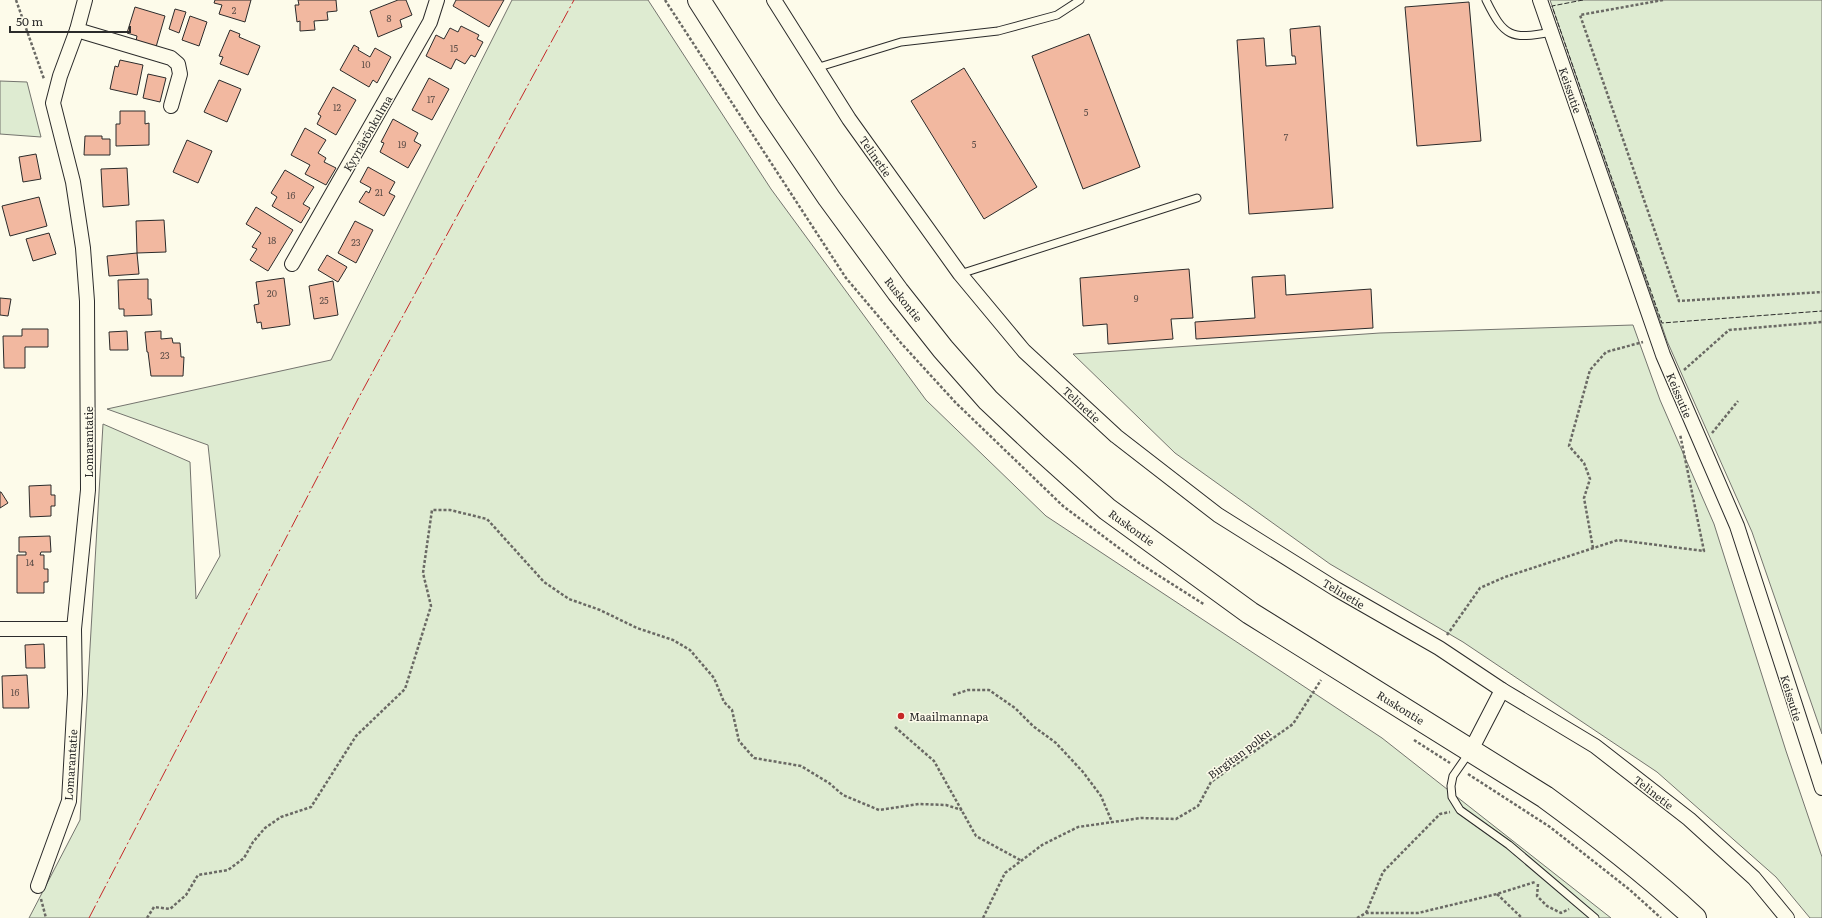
<svg xmlns="http://www.w3.org/2000/svg" width="1822" height="918" viewBox="0 0 1822 918" font-family="Literata,serif">
<style>
.green{fill:#deebd1;stroke:#74746e}
.building{fill:#f2b8a0;stroke:#2b2b2b}
.lines{fill:none;stroke-linecap:round;stroke-linejoin:round}
.service-casing{stroke:#2b2b2b;stroke-width:9}
.minor-casing{stroke:#2b2b2b;stroke-width:16}
.primary-casing{stroke:#2b2b2b;stroke-width:24}
.path{stroke:#6a6964;stroke-width:2.5;stroke-dasharray:3 2;stroke-linecap:butt}
.service{stroke:#fdfbea;stroke-width:7}
.minor{stroke:#fdfbea;stroke-width:14}
.primary{stroke:#fdfbea;stroke-width:22}
.fence{stroke:#2b2b2b;stroke-width:1;stroke-dasharray:5 2;stroke-linecap:butt}
.power{stroke:#c62828;stroke-width:1;stroke-dasharray:14 3 2 3;stroke-linecap:butt}
.poi-dot{fill:#c62828;stroke:#fdfbea;stroke-width:1.5}
.labels{text-anchor:middle;dominant-baseline:central;stroke-width:3;stroke-linejoin:round;paint-order:stroke}
.number-label{font-size:9px;fill:#5d4e48}
.street-label{font-size:11px;fill:#2b2b2b;stroke:#fdfbea}
.poi-label{font-size:11px;fill:#2b2b2b;stroke:#fdfbea;text-anchor:start}
</style>
<rect width="100%" height="100%" fill="#fdfbea"/>
<g class="green">
<path d="M512,0h136l123,189 155,211 120,116 336,222 229,180h-1582l51,-98 23,-396 87,38 6,137 24,-43 -12,-111 -101,-36 224,-49z"/>
<path d="M1550,0h272v734l-70,-202 -85,-191z"/>
<path d="M0,81l27,1 14,55 -41,-3z"/>
<path d="M1633,325l27,75 54,124 72,227 36,106v61h-12l-34,-41 -119,-105 -194,-130 -133,-78 -155,-111 -102,-99 307,-21z"/>
</g>
<g class="building">
<path d="M215,0h36l-6,22 -26,-8 3,-9 -8,-2z"/>
<path d="M298,0h38l1,11 -10,1 1,8 -14,1 1,9 -15,1v-10l-3,1 -2,-17h4z"/>
<path d="M398,0h8l6,15 -12,5 2,7 -24,10 -8,-26z"/>
<path d="M456,0h48l-15,27 -36,-21z"/>
<path d="M1469,2l12,139 -64,5 -12,-139z"/>
<path d="M135,7l30,9 -9,31 -20,-6 1,-5 -10,-3z"/>
<path d="M175,9l11,3 -7,21 -10,-4z"/>
<path d="M190,16l17,6 -8,24 -17,-6z"/>
<path d="M461,26l18,9 -2,4 6,3 -8,15 -4,-2 -6,9 -9,-5 -5,10 -25,-13 10,-21 8,4 6,-11 8,4z"/>
<path d="M1320,26l13,182 -84,6 -12,-174 27,-2 2,28 30,-2 -1,-8h-3l-2,-27z"/>
<path d="M230,30l10,4 -1,3 21,9 -12,29 -28,-11 3,-7 -4,-1z"/>
<path d="M1089,34l51,133 -57,22 -51,-133z"/>
<path d="M354,45l5,3 -1,2 12,7 5,-9 16,9 -14,26 -4,-3 -4,7 -29,-17z"/>
<path d="M120,60l23,5 -6,30 -27,-6 5,-23 3,1z"/>
<path d="M964,68l73,119 -53,32 -73,-118z"/>
<path d="M148,74l18,4 -6,24 -17,-4z"/>
<path d="M429,78l20,11 -17,31 -20,-10z"/>
<path d="M219,80l22,9 -14,33 -23,-10z"/>
<path d="M333,87l23,13 -20,35 -19,-11 4,-8 -3,-2z"/>
<path d="M120,111h25v13l4,-1v22l-33,1v-22h4z"/>
<path d="M393,119l25,14 -4,8 7,4 -13,23 -28,-16 4,-9 -3,-1z"/>
<path d="M305,128l21,12 -8,13 8,5 -2,4 12,6 -10,17 -21,-11 5,-9 -19,-10z"/>
<path d="M85,136h17v3h8v16h-26z"/>
<path d="M187,140l25,11 -14,32 -25,-11z"/>
<path d="M36,154l5,25 -18,3 -4,-25z"/>
<path d="M368,167l27,15 -6,11 6,3 -11,20 -25,-14 7,-11 3,2 2,-5 -11,-6z"/>
<path d="M127,168l2,37 -26,2 -2,-38z"/>
<path d="M285,170l29,17 -11,17 7,4 -9,15 -29,-17 5,-9 -6,-4z"/>
<path d="M39,197l8,29 -37,10 -8,-30z"/>
<path d="M256,207l37,23 -25,41 -18,-11 7,-11 -5,-2 9,-14 -15,-9z"/>
<path d="M164,220l2,32 -29,1 -1,-32z"/>
<path d="M355,221l18,9 -17,33 -18,-10z"/>
<path d="M49,233l7,21 -23,7 -7,-22z"/>
<path d="M137,253l2,21 -30,2 -2,-20z"/>
<path d="M327,255l20,12 -9,15 -20,-12z"/>
<path d="M1189,269l4,49 -22,1 2,20 -65,5 -1,-20 -24,2 -3,-48z"/>
<path d="M1285,275l1,20 85,-6 2,39 -177,11 -1,-17 60,-4 -3,-41z"/>
<path d="M284,278l6,47 -28,4 -1,-7 -4,1 -3,-18 5,-1 -3,-22z"/>
<path d="M148,279v20h3l1,16 -28,1v-7h-5l-1,-29z"/>
<path d="M333,281l5,34 -24,4 -5,-33z"/>
<path d="M0,298l11,1 -3,17 -8,-1z"/>
<path d="M22,329h26v18h-23v21h-21l-1,-32h19z"/>
<path d="M127,331l1,19h-18l-1,-18z"/>
<path d="M161,331v8l11,-1 1,5h7l1,14h3l-1,19h-32l-3,-24h-1l-2,-20z"/>
<path d="M51,485v10h4v11h-4v10l-21,1 -1,-31z"/>
<path d="M0,492h1l7,11 -8,5z"/>
<path d="M50,536l1,16h-10l-1,3h4v14h4v13h-4v11h-27v-38h9v-3h-7v-15z"/>
<path d="M44,644l1,24h-19l-1,-23z"/>
<path d="M27,675l2,33h-26l-1,-32z"/>
</g>
<g class="lines">
<defs>
<g id="service">
<path d="M1486,0c18,37 25,40 65,32"/>
<path d="M816,68l85,-26 97,-11 59,-16 23,-15"/>
<path d="M960,274l237,-76"/>
<path d="M1469,753l-16,23 -2,10 1,11 8,13 49,35 86,73"/>
</g>
<g id="minor">
<path d="M774,0l75,119 111,155 64,77 92,85 102,79 118,74 103,59 63,42 93,56 94,73 65,59 33,40"/>
<path d="M1540,0l123,355 74,171 85,262"/>
<path d="M77,30l94,28 7,6 2,10 -9,32"/>
<path d="M292,264l138,-242 7,-22"/>
<path d="M0,629h74"/>
<path d="M1471,750l31,-60"/>
<path d="M38,886l31,-85 6,-107 -1,-65 14,-139 -1,-189 -4,-53 -10,-66 -20,-79 7,-27 17,-46 8,-30"/>
</g>
<path id="primary" d="M699,0l69,108 61,90 69,94 45,57 45,51 50,47 69,62 143,104 295,184c52,38 102,77 150,121"/>
</defs>
<use href="#service" class="service-casing"/>
<use href="#minor" class="minor-casing"/>
<use href="#primary" class="primary-casing"/>
<g class="path">
<path d="M16,0l28,79"/>
<path d="M665,0l181,278 55,65 55,60 107,103 76,57 66,42"/>
<path d="M1663,0l-83,15 99,286 143,-9"/>
<path d="M1684,370l45,-40 93,-8"/>
<path d="M1712,433l26,-32"/>
<path d="M1593,548l-9,-50 6,-19 -6,-16 -15,-17 21,-76 16,-18 37,-10"/>
<path d="M1447,635l33,-47 25,-11 113,-37 86,11 -24,-117"/>
<path d="M953,695l15,-5h21l26,18 18,18 23,17 27,29 18,24 11,26"/>
<path d="M895,727l39,34 42,75 46,25"/>
<path d="M1414,740l36,23"/>
<path d="M1468,774l82,53 80,63 31,28"/>
<path d="M1538,884l-1,12 10,10 14,7 8,-4"/>
<path d="M1497,894l25,24"/>
<path d="M41,899l5,19"/>
<path d="M1366,913l17,-41 57,-58 10,-2"/>
<path d="M147,918l7,-11 16,2 16,-14 12,-20 30,-5 16,-12 9,-16 12,-14 16,-11 30,-10 45,-71 49,-47 26,-83 -8,-33 9,-63h18l37,9 57,63 25,17 31,11 37,18 36,12 17,10 24,28 10,24 8,8 7,31 15,17 47,8 28,17 14,12 36,15 40,-6 27,1 16,5"/>
<path d="M983,918l22,-45 37,-28 36,-18 63,-9 35,1 22,-13 13,-24 82,-58 28,-44"/>
<path d="M1357,918l9,-5h52l79,-19 38,-12"/>
</g>
<use href="#service" class="service"/>
<use href="#minor" class="minor"/>
<use href="#primary" class="primary"/>
<path class="fence" d="M1583,0l-31,6 110,317 160,-12"/>
<path class="power" d="M89,918l269,-519 216,-399"/>
</g>
<circle class="poi-dot" cx="901" cy="716" r="4"/>
<g class="labels">
<g class="number-label">
<text x="234" y="10">2</text>
<text x="389" y="18">8</text>
<text x="454" y="48">15</text>
<text x="366" y="64">10</text>
<text x="431" y="99">17</text>
<text x="337" y="107">12</text>
<text x="1086" y="112">5</text>
<text x="1286" y="137">7</text>
<text x="402" y="144">19</text>
<text x="974" y="144">5</text>
<text x="379" y="192">21</text>
<text x="291" y="195">16</text>
<text x="272" y="240">18</text>
<text x="356" y="242">23</text>
<text x="272" y="293">20</text>
<text x="1136" y="298">9</text>
<text x="324" y="300">25</text>
<text x="165" y="355">23</text>
<text x="30" y="562">14</text>
<text x="15" y="692">16</text>
</g>
<g class="street-label">
<text transform="translate(1571 90) rotate(71)">Keissutie</text>
<text transform="translate(367 133) rotate(-60)">Kyynärönkulma</text>
<text transform="translate(876 156) rotate(55)">Telinetie</text>
<text transform="translate(904 299) rotate(52)">Ruskontie</text>
<text transform="translate(1680 395) rotate(67)">Keissutie</text>
<text transform="translate(1082 404) rotate(43)">Telinetie</text>
<text transform="translate(88 442) rotate(-90)">Lomarantatie</text>
<text transform="translate(1132 527) rotate(36)">Ruskontie</text>
<text transform="translate(1344 593) rotate(31)">Telinetie</text>
<text transform="translate(1792 698) rotate(73)">Keissutie</text>
<text transform="translate(1401 707) rotate(32)">Ruskontie</text>
<text transform="translate(1239 753) rotate(-37)">Birgitan polku</text>
<text transform="translate(70 765) rotate(-86)">Lomarantatie</text>
<text transform="translate(1654 792) rotate(38)">Telinetie</text>
</g>
<g class="poi-label">
<text x="909" y="716">Maailmannapa</text>
</g>
</g>
<path d="M10 26v6h120v-6" fill="none" stroke="#2b2b2b" stroke-width="2"/>
<text x="16" y="26" font-size="12" fill="#2b2b2b" stroke="#fdfbea" stroke-width="3" paint-order="stroke">50 m</text>
</svg>
